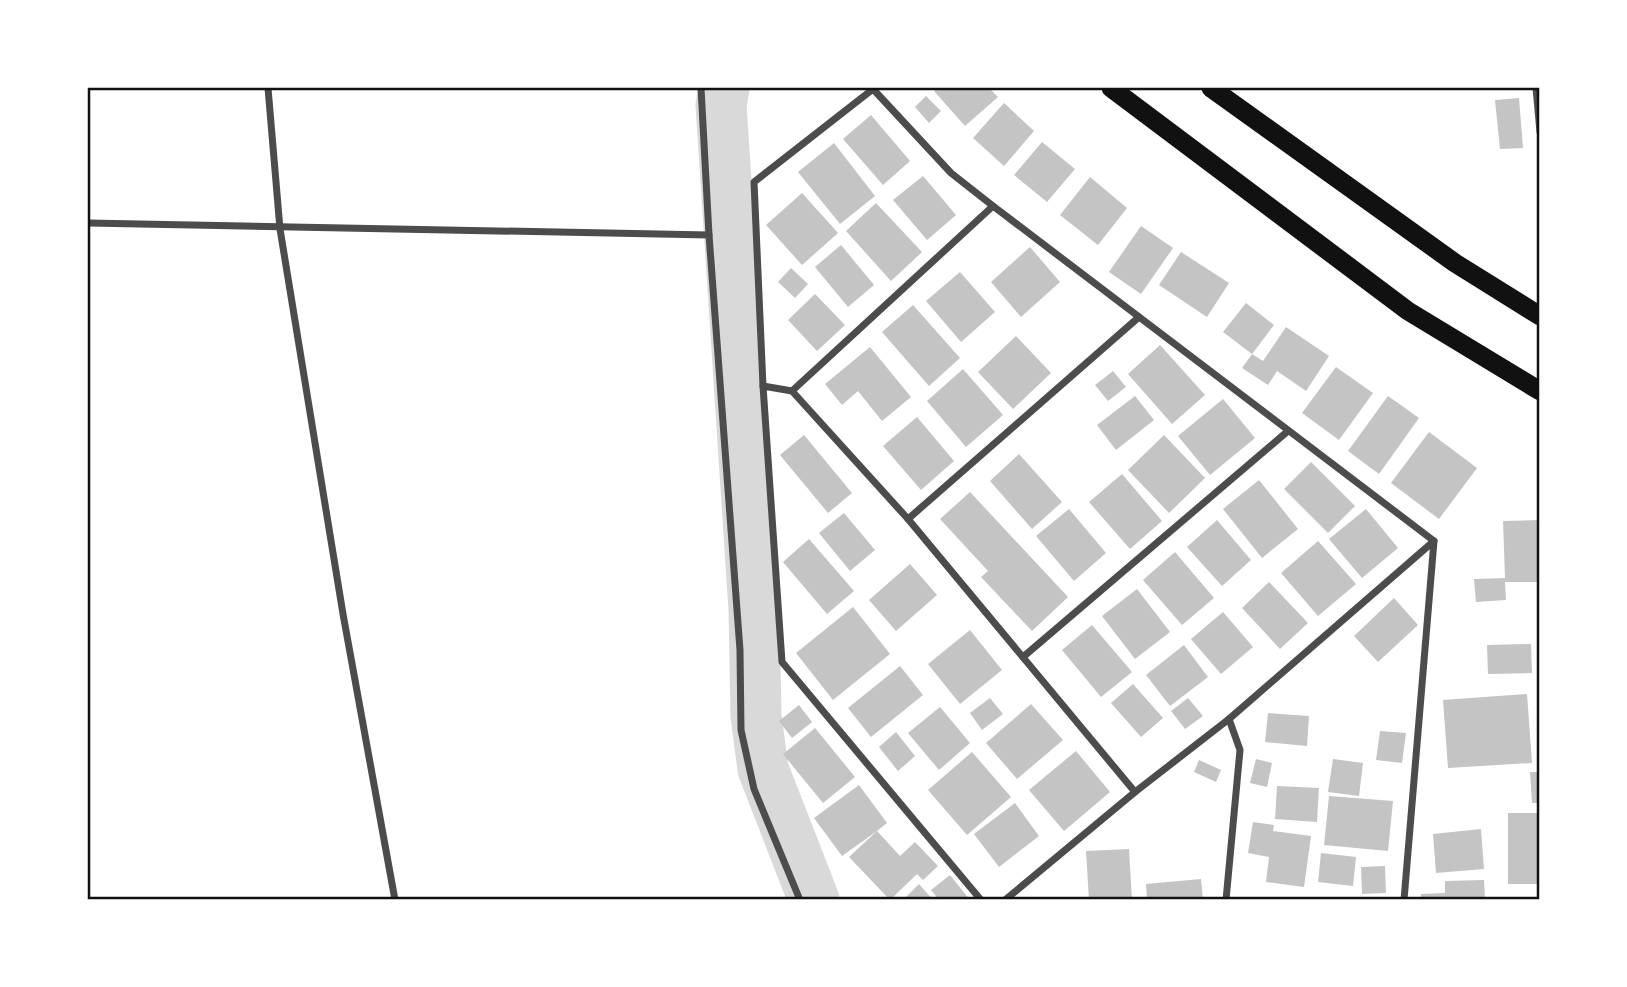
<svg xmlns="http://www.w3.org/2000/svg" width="1627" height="987" viewBox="0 0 1627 987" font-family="Roboto,sans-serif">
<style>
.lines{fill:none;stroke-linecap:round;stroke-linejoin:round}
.river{stroke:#d9d9d9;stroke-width:51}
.building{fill:#c4c4c4}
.minor{stroke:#4c4c4c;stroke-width:7}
.trunk{stroke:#111;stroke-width:19}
.neatline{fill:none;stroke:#111;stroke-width:2.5}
</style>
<rect width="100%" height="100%" fill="#fff"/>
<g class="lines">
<path class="river" d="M724,88l-3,17 33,505 2,106 7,53 51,131"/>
</g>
<g class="building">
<path d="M938,88h51l9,9 -33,29 -31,-35z"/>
<path d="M926,96l15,15 -12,12 -14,-16z"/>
<path d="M1519,98l4,50 -23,1 -5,-49z"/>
<path d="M1004,103l30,28 -30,35 -31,-28z"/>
<path d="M871,115l39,46 -27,24 -40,-46z"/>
<path d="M1042,142l33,27 -28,33 -33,-27z"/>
<path d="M834,143l41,53 -35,28 -42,-52z"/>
<path d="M923,176l33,39 -29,25 -34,-40z"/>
<path d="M1090,177l37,31 -29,37 -38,-30z"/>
<path d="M802,193l36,40 -36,32 -36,-40z"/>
<path d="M876,203l46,49 -31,29 -45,-50z"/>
<path d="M1141,226l32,22 -32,46 -32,-22z"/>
<path d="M841,245l33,40 -26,22 -33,-40z"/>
<path d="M1030,247l30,35 -39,35 -30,-35z"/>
<path d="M1181,252l48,31 -22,34 -48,-32z"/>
<path d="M791,268l17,16 -13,14 -17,-16z"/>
<path d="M960,272l35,40 -34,30 -35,-41z"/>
<path d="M815,294l30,31 -28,26 -29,-31z"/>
<path d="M1246,303l28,22 -22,29 -29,-22z"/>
<path d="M913,305l47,53 -31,28 -47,-54z"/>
<path d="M1286,327l43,29 -23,35 -29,-20 -9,14 -26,-17 10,-14 11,7z"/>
<path d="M1016,336l35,37 -38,36 -35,-37z"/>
<path d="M1160,345l45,50 -33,29 -44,-50z"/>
<path d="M870,347l41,50 -29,24 -24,-30 -16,14 -17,-21z"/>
<path d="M1336,367l37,26 -34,47 -37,-27z"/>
<path d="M963,369l40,46 -37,32 -39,-46z"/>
<path d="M1113,371l13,16 -18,14 -13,-16z"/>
<path d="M1135,396l19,24 -38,30 -19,-25z"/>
<path d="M1388,396l31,22 -40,56 -31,-23z"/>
<path d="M1223,399l32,39 -45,37 -32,-39z"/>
<path d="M917,417l37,44 -33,29 -38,-44z"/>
<path d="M1429,432l48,36 -38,51 -48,-36z"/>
<path d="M804,435l48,58 -24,20 -48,-58z"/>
<path d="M1164,435l41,43 -36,35 -41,-43z"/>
<path d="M1019,454l43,48 -30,27 -42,-48z"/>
<path d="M1311,462l44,44 -27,27 -44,-44z"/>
<path d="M1122,474l40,47 -32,28 -41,-47z"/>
<path d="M1259,480l39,49 -36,29 -39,-49z"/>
<path d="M970,492l98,105 -36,34 -51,-54 7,-6 -48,-52z"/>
<path d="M1069,509l37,44 -32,28 -38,-45z"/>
<path d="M1366,509l32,39 -36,30 -33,-39z"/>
<path d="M844,513l31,37 -25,21 -31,-38z"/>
<path d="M1217,520l34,40 -29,26 -35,-39z"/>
<path d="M1540,520v62h-35l1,18 -30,2 -2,-23 31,-1 -2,-57z"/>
<path d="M809,539l45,52 -27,23 -44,-52z"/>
<path d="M1318,541l38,43 -38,32 -37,-43z"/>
<path d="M1175,552l39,46 -32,27 -39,-45z"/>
<path d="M910,564l27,31 -41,36 -27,-31z"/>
<path d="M1269,582l39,41 -28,26 -38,-41z"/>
<path d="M1137,589l33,43 -35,27 -33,-43z"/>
<path d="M1394,598l24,27 -40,37 -24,-26z"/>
<path d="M853,607l37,47 -57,46 -37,-47z"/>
<path d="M1223,612l30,35 -32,27 -30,-35z"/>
<path d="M1092,625l40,47 -31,25 -39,-47z"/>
<path d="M970,630l32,40 -42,34 -32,-40z"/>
<path d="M1531,644l1,29 -44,1 -1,-29z"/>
<path d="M1184,645l24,32 -38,29 -24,-31z"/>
<path d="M900,666l23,29 -52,42 -23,-29z"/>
<path d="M1133,684l30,34 -22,19 -30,-34z"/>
<path d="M1527,694l5,69 -84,5 -5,-68z"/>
<path d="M990,698l13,16 -21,16 -12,-17z"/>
<path d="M1188,698l15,18 -18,13 -14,-18z"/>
<path d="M1031,704l32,36 -46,39 -31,-36z"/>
<path d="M799,705l13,17 -20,16 -13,-17z"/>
<path d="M940,707l30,36 -31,27 -31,-37z"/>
<path d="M1268,713l41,3 -2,30 -42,-4z"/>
<path d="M815,728l40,49 -32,26 -40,-49z"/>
<path d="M1380,731l26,2 -4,30 -26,-3z"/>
<path d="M896,732l19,24 -17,15 -19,-24z"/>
<path d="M1076,751l34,41 -46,39 -35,-41z"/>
<path d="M972,752l39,45 -44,38 -39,-45z"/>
<path d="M1256,759l16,4 -5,24 -17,-4z"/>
<path d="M1333,759l30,4 -4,33 -31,-4z"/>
<path d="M1199,760l22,10 -5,12 -22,-10z"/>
<path d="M1530,772h10v31h-8z"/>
<path d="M859,785l28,38 -10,8 23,25 15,-14 23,24 -15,14 -6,-6 -27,26 -41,-43 28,-26 -35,25 -28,-38z"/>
<path d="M1277,786l42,2 -2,34 -42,-3z"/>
<path d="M1329,796l64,5 -5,50 -64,-6z"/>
<path d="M1015,803l24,33 -40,31 -25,-33z"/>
<rect x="1508" y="813" width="32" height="71"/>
<path d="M1253,822l21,3 -1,6 38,5 -7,51 -38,-5 3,-25 -21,-4z"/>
<path d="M1481,829l3,40 -48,4 -3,-39z"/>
<path d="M1129,849l3,51h-43l-3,-49z"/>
<path d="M1321,853l35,4 -3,29 -35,-4z"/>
<path d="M1385,866l1,27 -24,1 -1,-27z"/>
<path d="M950,875l20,25h-31l-8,-10z"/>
<path d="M1201,879l2,21h-56l-1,-16z"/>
<path d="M1484,880l1,20h-64v-6l24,-1v-12z"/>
<path d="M919,884l14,16h-30z"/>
</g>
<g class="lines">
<g class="minor">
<path d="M268,88l12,141 63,385 52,286"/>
<path d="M701,88l8,147"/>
<path d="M1536,88l4,44"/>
<path d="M88,223l621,12 31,415 1,80 13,59 46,111"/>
<path d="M763,386l-9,-204 119,-93 78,84 42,33"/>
<path d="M792,391l201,-185 441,335"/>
<path d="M908,519l-116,-128 -29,-5 19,276 199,238"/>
<path d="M1023,657l265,-226"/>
<path d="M1229,719l205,-178 -30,359"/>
<path d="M1135,792l94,-73 11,31 -14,150"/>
<path d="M1005,900l130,-108 -227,-273 231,-202"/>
</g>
<g class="trunk">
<path d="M1111,88l297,223 132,80"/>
<path d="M1211,88l244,175 85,53"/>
</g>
</g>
<rect width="1627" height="987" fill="none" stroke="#ffffff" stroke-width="178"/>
<rect x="89" y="89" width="1449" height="809" class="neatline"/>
</svg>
